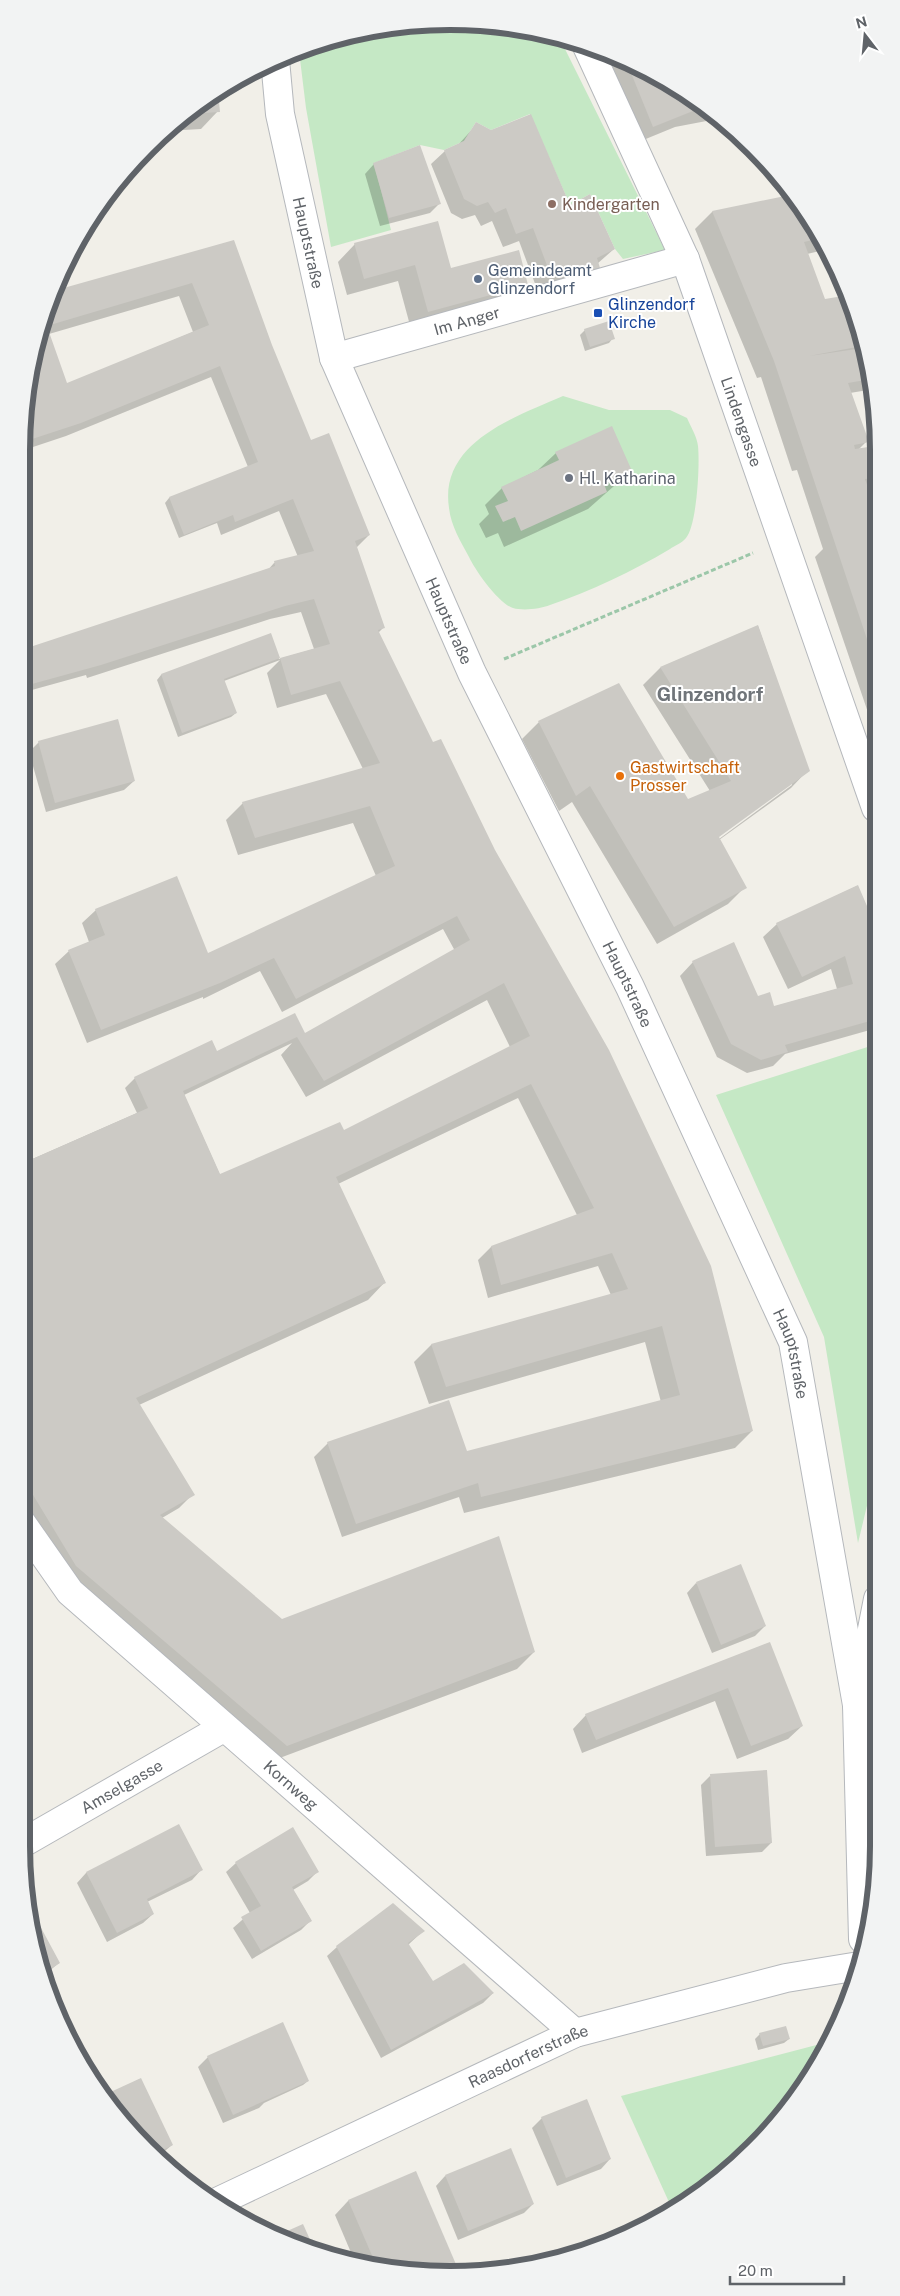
<svg xmlns="http://www.w3.org/2000/svg" width="900" height="2296" viewBox="0 0 900 2296" font-family="'Public Sans',sans-serif">
<style>
.green{fill:#c5e8c5}
.shadow{fill:#0003;fill-rule:evenodd}
.building{fill:#cccac5;fill-rule:evenodd}
.lines{fill:none;stroke-linecap:round;stroke-linejoin:round}
.minor-casing{stroke:#b5b8bc;stroke-width:30}
.tertiary-casing{stroke:#b5b8bc;stroke-width:30}
.path{stroke:#9cc7a9;stroke-width:3;stroke-dasharray:5 2.5;stroke-linecap:butt}
.minor{stroke:#fff;stroke-width:28}
.tertiary{stroke:#fff;stroke-width:28}
.education-dot{fill:#8d6e63;stroke:#fff;stroke-width:2}
.service-dot{fill:#5c6f8a;stroke:#fff;stroke-width:2}
.transit-dot{fill:#1a4fb4;stroke:#fff;stroke-width:2}
.worship-dot{fill:#6b7280;stroke:#fff;stroke-width:2}
.food-dot{fill:#e8710a;stroke:#fff;stroke-width:2}
.labels{text-anchor:middle;dominant-baseline:central;stroke-width:4;stroke-linejoin:round;paint-order:stroke}
.education-label{font-size:16px;fill:#785e54;stroke:#fff;text-anchor:start}
.street-label{font-size:16px;fill:#5f6368;stroke:#fff}
.service-label{font-size:16px;fill:#4e5e75;stroke:#fff;text-anchor:start}
.transit-label{font-size:16px;fill:#164399;stroke:#fff;text-anchor:start}
.worship-label{font-size:16px;fill:#5b616d;stroke:#fff;text-anchor:start}
.food-label{font-size:16px;fill:#c56008;stroke:#fff;text-anchor:start}
.quarter-label{font-size:19px;font-weight:bold;fill:#70757a;stroke:#fff}
.rim{fill:none;stroke:#5f6368;stroke-width:6}
</style>
<rect width="100%" height="100%" fill="#f1efe8"/>
<g class="green">
<path d="M422,22l84,3 53,12 106,213 -42,9 -8,-10 -25,-55 -20,11 -40,-91 -39,16 -15,-8 -12,19 -20,9 -24,-5 -46,18 17,67 -60,17 -25,-139 -7,-57 40,-15z"/>
<path d="M563,396l46,14h61l17,8c4,9 10,19 11,28 2,18 -1,79 -12,92 -4,5 -12,8 -16,11 -37,22 -79,42 -120,56 -10,4 -27,6 -37,3 -14,-4 -38,-38 -44,-51 -8,-15 -18,-31 -20,-49 -10,-66 66,-91 114,-112z"/>
<path d="M877,1044l1,416 -20,83 -34,-206 -108,-242z"/>
<path d="M824,2043l-34,64 -102,96 -15,8 -52,-115z"/>
</g>
<g class="shadow">
<path d="M596,48l92,45 29,26 -42,8 -39,16z"/>
<path d="M217,92l1,19 -17,18 -34,2 22,-21z"/>
<path d="M477,124l137,125 -17,15 1,3 -13,14 -48,8 -18,-48 -16,6 -11,-26 -11,5 -6,-11 -13,4 -11,-6 -20,-49 14,-13 13,-6z"/>
<path d="M374,164l65,40 -9,9 -50,13 -15,-52z"/>
<path d="M790,196l34,54 -17,4 17,47 25,-5 25,93 -24,4 17,48 -8,8 16,-2v38l-9,2 9,25 1,224 -61,-179 8,-8 -26,-79 -5,1 -31,-94 -4,1 -62,-149 17,-17z"/>
<path d="M233,241l38,105 38,94 60,95 -13,13 28,79 -6,6 374,798 -17,17 -271,65 -5,-16 -117,40 -28,-80 14,-14 138,10 195,-51 -16,-60 -216,62 -15,-42 17,-17 180,-50 -13,-29 -110,32 -10,-38 13,-13 86,-32 -59,-117 -180,86 47,98 -17,18 -229,105 54,89 -14,14 -17,10 120,102 252,32 -17,17 -248,93 -209,-178 -39,-73v-347l116,-51 -12,-25 10,-10 81,-25 88,-18 151,-84 -12,-22 -161,83 -22,-41 -57,28v-2l-116,46 -32,-79 14,-13 20,-9 -7,-19 14,-13 112,45 168,-79 -23,-53 -115,32 -12,-35 17,-17 120,-34 -37,-75 -49,14 -10,-35 13,-13 -56,21 12,32 -5,4 -53,20 -21,-57 4,-5 109,-40 9,24 35,-10 -13,-37 -31,7 -183,59 -1,-3 -65,18v-42l246,-80 7,-8 24,-6 -19,-46 -58,24 -4,-12 -38,15 -14,-35 4,-5 79,-31 -37,-90 -145,59 -45,15 23,-139 9,-19zM179,296l14,36 -127,53 -17,-51zM487,1000l23,47 -166,85 -124,43 -36,-80 108,-52 -11,12 25,42z"/>
<path d="M355,244l96,26 76,15 -17,17 -99,27 -13,-48 -51,14 -9,-33z"/>
<path d="M585,330l28,8 -4,5 -24,8 -5,-16z"/>
<path d="M556,453l75,18 -43,38 -84,38 -6,-14 -12,5 -7,-14 10,-10 -4,-9 17,-17 36,-18z"/>
<path d="M758,626l50,144 -17,18 -72,52 26,47 -17,17 -71,40 -85,-142 -13,9 -37,-72 17,-17 149,79 22,-10 -67,-106 17,-17zM792,782v3l-77,57 -2,-2z"/>
<path d="M39,742l95,39 -10,9 -78,22 -17,-60z"/>
<path d="M857,886l19,45 1,97 -92,26 -12,12 -26,7 -30,-16 -37,-81 13,-14 80,45 64,-18 -6,-20 -43,20 -25,-52 14,-13z"/>
<path d="M696,1583l69,43 -10,10 -43,17 -25,-60z"/>
<path d="M769,1643l33,83 -14,13 -51,20 -22,-58 -133,52 -9,-24 13,-14z"/>
<path d="M710,1776l61,67 -9,9 -56,4 -5,-71z"/>
<path d="M178,1826l23,44 -9,10 -45,22 6,12 -10,9 -36,19 -30,-59 9,-10z"/>
<path d="M236,1863l81,9 -9,9 -15,9 18,30 -10,10 -49,29 -19,-31 17,-15 -24,-41z"/>
<path d="M33,1914l26,49 -16,13z"/>
<path d="M423,1931l-15,14 24,38 61,10 -10,10 -102,55 -54,-102 10,-9z"/>
<path d="M760,2034l29,5 -5,4 -26,7 -3,-11z"/>
<path d="M208,2057l100,24 -5,4 -39,18 -5,5 -36,15 -25,-56z"/>
<path d="M140,2079l32,66 -12,10 -33,-27 -22,-31z"/>
<path d="M542,2118l68,41 -9,10 -44,17 -25,-58z"/>
<path d="M415,2173l41,96 -62,2 -39,-9 -20,-47 13,-14z"/>
<path d="M445,2176l88,28 -9,9 -66,27 -22,-54z"/>
</g>
<g class="building">
<path d="M627,63l61,30 17,15 -12,3 -40,16z"/>
<path d="M218,92l2,20 -35,2 4,-4z"/>
<path d="M531,114l39,91 20,-11 25,55 -18,9 3,10 -27,9 -5,-7 -17,6 -18,-48 -17,6 -10,-26 -11,5 -7,-11 -11,4 -13,-7 -20,-49 20,-9 12,-19 15,8z"/>
<path d="M420,145l21,59 -52,14 -16,-55z"/>
<path d="M790,195l27,44 -13,3 21,57 24,-4 13,51 -53,10 54,-8 8,31 -23,4 21,59 -15,3 1,4 20,-3v32l-10,1 10,29 1,158 -102,-305 -62,-150z"/>
<path d="M438,221l13,47 68,-18 9,35 -100,27 -13,-47 -51,14 -10,-36z"/>
<path d="M234,240l38,105 39,95 18,-7 41,102 -15,6 30,87 -7,2 55,112 8,-3 54,111 114,200 102,216 42,165 -272,66 -3,-14 -122,41 -29,-82 122,-42 18,51 213,-56 -18,-69 -216,61 -15,-43 197,-55 -16,-36 -111,32 -10,-39 103,-38 -63,-124 -195,93 50,106 -250,115 59,97 -35,20 122,104 217,-83 36,116 -248,94 -211,-180 -55,-91v-311l127,-56 -14,-31 78,-37 5,11 78,-38 10,20 165,-93 -13,-24 -161,83 -22,-41 -54,25 -119,47 -33,-80 37,-15 -10,-26 82,-33 31,77 187,-87 -25,-60 -115,32 -13,-36 138,-39 -40,-82 -49,14 -11,-37 50,-14 -16,-45 -29,7 -184,59 -80,22v-37l254,-84 -1,-5 40,-10 -21,-52 -58,23 -2,-7 -49,20 -15,-38 89,-35 -38,-96 -139,57 -58,19 20,-127 24,68 142,-58 -17,-42 -142,42 -6,-12 9,-22zM504,983l26,53 -186,94 -4,-8 -120,52 -37,-83 114,-54 27,44z"/>
<path d="M609,321l6,18 -25,8 -6,-18z"/>
<path d="M612,426l20,45 -28,13 3,8 -86,39 -6,-14 -12,5 -8,-16 13,-5 -7,-14 58,-27 -4,-8z"/>
<path d="M758,625l52,146 -91,66 28,51 -73,39 -84,-141 -14,10 -38,-75 81,-38 69,116 43,-18 -71,-114z"/>
<path d="M271,633l9,25 -56,21 13,34 -55,20 -21,-59z"/>
<path d="M118,719l17,62 -80,22 -17,-62z"/>
<path d="M858,885l18,42 1,92 -92,26 3,7 -27,8 -30,-16 -39,-83 42,-19 24,54 12,-4 4,14 79,-22 -8,-28 -43,21 -26,-54z"/>
<path d="M741,1564l25,62 -45,19 -25,-63z"/>
<path d="M770,1642l33,84 -52,20 -23,-58 -132,52 -11,-26z"/>
<path d="M767,1770l5,73 -57,4 -5,-73z"/>
<path d="M179,1824l24,46 -56,29 7,15 -37,19 -31,-61z"/>
<path d="M293,1827l26,45 -27,15 20,34 -51,30 -20,-34 20,-11 -26,-44z"/>
<path d="M393,1903l32,28 -17,12 25,38 31,-18 30,30 -103,57 -55,-104z"/>
<path d="M32,1911l28,52 -18,11 -3,-20z"/>
<path d="M283,2022l26,59 -76,34 -26,-59z"/>
<path d="M786,2026l4,13 -27,7 -4,-13z"/>
<path d="M141,2078l32,67 -16,8 -30,-25 -23,-33z"/>
<path d="M587,2099l24,60 -45,19 -25,-61z"/>
<path d="M511,2148l23,56 -66,27 -23,-56z"/>
<path d="M416,2171l42,98 -64,2 -17,-4 -29,-67z"/>
<path d="M303,2224l13,29 -40,-17z"/>
</g>
<g class="lines">
<defs>
<g id="minor">
<path id="s1" d="M586,44l99,215 191,549"/>
<path id="s2" d="M334,358l351,-99"/>
<path id="s3" d="M21,1522l49,70 505,441"/>
<path d="M857,1705l21,-106"/>
<path id="s4" d="M21,1844l202,-116"/>
</g>
<g id="tertiary">
<path id="s5" d="M275,60l5,54 54,244 138,315 158,314 163,355 64,363 6,234"/>
<path id="s6" d="M217,2202l358,-169 211,-55 73,-12"/>
</g>
</defs>
<use href="#minor" class="minor-casing"/>
<use href="#tertiary" class="tertiary-casing"/>
<path class="path" d="M504,659l249,-106"/>
<use href="#minor" class="minor"/>
<use href="#tertiary" class="tertiary"/>
</g>
<circle class="education-dot" cx="552" cy="204" r="5"/>
<circle class="service-dot" cx="478" cy="279" r="5"/>
<rect class="transit-dot" x="593" y="308" width="10" height="10" rx="2.5"/>
<circle class="worship-dot" cx="569" cy="478" r="5"/>
<circle class="food-dot" cx="620" cy="776" r="5"/>
<g class="labels">
<g class="education-label">
<text x="562" y="204">Kindergarten</text>
</g>
<g class="street-label">
<text stroke="none"><textPath href="#s5" startOffset="186">Hauptstraße</textPath></text>
<text stroke="none"><textPath href="#s2" startOffset="138">Im Anger</textPath></text>
<text stroke="none"><textPath href="#s1" startOffset="409">Lindengasse</textPath></text>
<text stroke="none"><textPath href="#s5" startOffset="591">Hauptstraße</textPath></text>
<text stroke="none"><textPath href="#s5" startOffset="996">Hauptstraße</textPath></text>
<text stroke="none"><textPath href="#s5" startOffset="1401">Hauptstraße</textPath></text>
<text stroke="none"><textPath href="#s4" startOffset="116">Amselgasse</textPath></text>
<text stroke="none"><textPath href="#s3" startOffset="379">Kornweg</textPath></text>
<text stroke="none"><textPath href="#s6" startOffset="344">Raasdorferstraße</textPath></text>
</g>
<g class="service-label">
<text x="488" y="270">Gemeindeamt<tspan x="488" dy="18">Glinzendorf</tspan></text>
</g>
<g class="transit-label">
<text x="608" y="304">Glinzendorf<tspan x="608" dy="18">Kirche</tspan></text>
</g>
<g class="worship-label">
<text x="579" y="478">Hl. Katharina</text>
</g>
<g class="food-label">
<text x="630" y="767">Gastwirtschaft<tspan x="630" dy="18">Prosser</tspan></text>
</g>
<g class="quarter-label">
<text x="710" y="694">Glinzendorf</text>
</g>
</g>
<path d="M0 0H900V2296H0ZM450 30H450A420 420 0 0 1 870 450V1846A420 420 0 0 1 450 2266H450A420 420 0 0 1 30 1846V450A420 420 0 0 1 450 30Z" fill="#f2f3f3" fill-rule="evenodd"/>
<path class="rim" d="M450 30H450A420 420 0 0 1 870 450V1846A420 420 0 0 1 450 2266H450A420 420 0 0 1 30 1846V450A420 420 0 0 1 450 30Z"/>
<g transform="translate(865 35) rotate(344)" stroke="#ffffff" stroke-width="4" paint-order="stroke">
<path d="M0-4L9 19L0 12L-9 19Z" fill="#5f6368"/>
<text y="-8" font-size="14" font-weight="bold" text-anchor="middle" fill="#5f6368">N</text>
</g>
<path d="M730 2276v8h114v-8" fill="none" stroke="#5f6368" stroke-width="2.5"/>
<text x="738" y="2276" font-size="15" fill="#5f6368" stroke="#ffffff" stroke-width="4" paint-order="stroke">20 m</text>
</svg>
